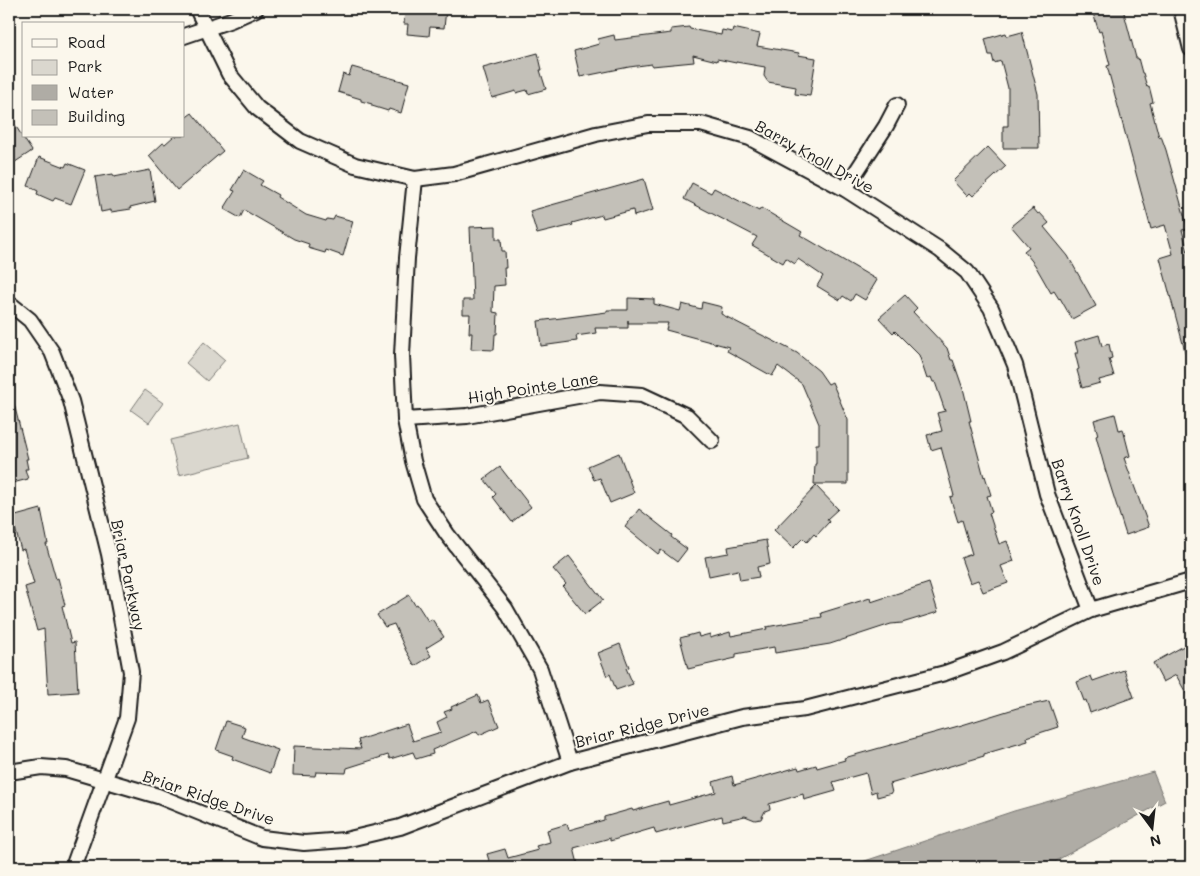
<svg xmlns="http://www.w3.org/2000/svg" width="1200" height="876" viewBox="0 0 1200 876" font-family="Mali,sans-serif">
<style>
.green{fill:#dad7ce;stroke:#7b7a75}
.water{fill:#afaca5;stroke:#74726e}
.building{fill:#c3c0b8;stroke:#1c1c1c}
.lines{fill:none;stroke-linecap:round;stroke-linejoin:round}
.street-casing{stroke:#1c1c1c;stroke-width:18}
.street{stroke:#fbf7ec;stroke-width:14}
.labels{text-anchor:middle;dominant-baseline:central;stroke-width:4;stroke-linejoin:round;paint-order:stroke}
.street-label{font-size:16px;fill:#1c1c1c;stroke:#fbf7ec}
</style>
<rect width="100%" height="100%" fill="#fbf7ec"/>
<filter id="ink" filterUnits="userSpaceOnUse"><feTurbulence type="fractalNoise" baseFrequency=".02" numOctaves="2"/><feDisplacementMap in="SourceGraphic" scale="10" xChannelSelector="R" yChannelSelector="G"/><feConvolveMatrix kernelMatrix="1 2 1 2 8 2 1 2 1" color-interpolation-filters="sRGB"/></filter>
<g filter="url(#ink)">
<g class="green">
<path d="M204,342l21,18 -18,21 -21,-18z"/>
<path d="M145,390l18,13 -14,20 -18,-13z"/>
<path d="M240,423l8,35 -69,17 -9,-35z"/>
</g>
<path class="water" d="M1153,772l12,29 -106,58 -10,8h-202l167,-56z"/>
<g class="building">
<path d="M405,9h41l-2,19 -14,-1 -1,9 -22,-2 1,-10h-4z"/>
<path d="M1095,9h28l13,49h2l4,15h1l4,14 2,-1 4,16 -3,1 9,34 2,-1 5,14 22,79 -6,1 9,33v92h-5l-26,-97 13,-4 -8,-29 -14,4 -44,-163 3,-1 -9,-34 -2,1 -6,-19 3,-1z"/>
<path d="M689,27l1,2 31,6 1,-5 10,2 1,-4 27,6 -3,12 42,7 -1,2 18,3 -6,38 -15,-2 1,-7 -28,-5 -4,-6 1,-9 -29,-5v1l-19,-4v2l-24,-6 1,7 -42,4v-2l-23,3 -49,10 -6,-26 25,-7 -1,-5 16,-4 1,5 56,-7v-4z"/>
<path d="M1022,32l16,62 1,54h-36v-22h5v-38l-7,-27 -7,2 -2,-8h-3l-4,-16 21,-6 1,3z"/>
<path d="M538,53l4,17h-2l6,19 -18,5 -1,-4 -11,3v-2l-24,7 -9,-30z"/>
<path d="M352,67l57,16 -8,30 -12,-4 -1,2 -16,-5v-2l-11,-3v-2l-23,-7 5,-18 6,2z"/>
<path d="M192,113l31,38 -46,39 -28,-34 14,-13 2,1 9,-8h10v-17z"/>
<path d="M9,116l23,35 -23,15z"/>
<path d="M988,147l18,19 -33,30 -3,-3 -3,3 -14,-15z"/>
<path d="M39,157l26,10 2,-4 18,7 -14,34 -16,-6 -2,3 -16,-7 1,-3 -10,-5z"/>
<path d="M150,170l5,31 -25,6 1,2 -20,3v-2l-10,2 -6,-35 18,-3 1,3z"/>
<path d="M244,170l19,11 -3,4 18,10 -1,2 29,18 20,6 1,-2 6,1 2,-4 18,5 -10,35 -17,-6 -1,3 -17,-5 1,-4 -15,-5 -50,-29 -4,8 -16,-9 11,-18 -3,-1z"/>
<path d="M644,179l9,31 -19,6 -1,-6 -30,8 -1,-3 -30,8 1,2 -36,9 -7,-23z"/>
<path d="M692,183l19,10 3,-5 45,23 2,-3 41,24 -2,3 9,5 68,40 -12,20 -10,-6 -4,7 -8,-5 -3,4 -23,-14 6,-10 -25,-17 -3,5 -9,-6 -3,5 -31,-18 5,-8 -73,-38z"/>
<path d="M1033,208l5,6 2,-1 9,10 -5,4 24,29 28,50 -24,13 -12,-21 -1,1 -5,-8 -3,2 -16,-28 -11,-14 5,-4 -18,-21z"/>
<path d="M496,226v13h5l1,12h3l1,17h-2l1,17 -11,1 -1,26 5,1 -1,21h-2l-1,16 -23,-1 1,-16h-3l1,-19h-7v-14h10l-3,-73z"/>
<path d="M905,295l12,13 -4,4 34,36 4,12h2l11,32 7,29h-2l15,56 1,-1 6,19 -4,1 5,16 -3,1 10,31 8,-3 7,20 -13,5 7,17 -25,9 -5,-12 -8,3 -9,-25 11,-4 -10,-34 -4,2 -8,-25 4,-1 -13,-49 -10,3 -4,-15 15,-4 -5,-18 8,-2 -10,-29h-2l-2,-5 -4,2 -8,-24 -24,-24 -2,2 -14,-15z"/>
<path d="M628,298l26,1v5l26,7 2,-7 19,5 1,-7 20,5 -1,7 76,39 22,18 9,13 4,-2 16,38v64h-34l1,-20h1v-20h3v-20l-17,-40 -24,-18 -6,10 -45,-25 2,-4 -63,-17 2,-7h-40v-3v8h-33l1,5 -20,3 1,5 -36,5 -3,-25 69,-9v-2h21z"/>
<path d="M1099,335l3,11 7,-2 3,14 -3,1 5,17 -15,4 1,3 -18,5 -5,-18 2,-1 -4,-16h3l-3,-11z"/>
<path d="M9,404h5l14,55h-2l2,10h-3l3,10 -19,5z"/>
<path d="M1115,414l4,16 4,-1 7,27 -6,2 25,69 -23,8 -21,-66 -9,-33 2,-1 -4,-15z"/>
<path d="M619,453l15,40 -24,10 -10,-25 -6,2 -6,-14z"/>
<path d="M500,467l31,40 -19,15 -19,-25 3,-3 -12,-15z"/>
<path d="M816,486l22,23 -11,10 2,3 -13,14 -2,-2 -7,8 -4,-4 -10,10 -19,-18z"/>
<path d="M41,509l7,35h-2l10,35 2,-1 7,27 -3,1 9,37 4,-1 3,50 -30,2 -4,-65 -7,2 -12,-44 9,-3 -10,-35 -3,1 -9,-33z"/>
<path d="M639,509l33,26 -1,2 16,12 -10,13 -16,-12 -3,4 -33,-27z"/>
<path d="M766,540l4,24 -13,3 2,10 -19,3 -2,-10 -29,6 -4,-19 24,-4 -1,-6z"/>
<path d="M569,556l34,44 -18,14 -22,-27 3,-3 -13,-15z"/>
<path d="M929,583l9,29 -36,11 -11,1 -61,20 -55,9 -1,-6 -38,7v4l-48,11 -8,-31 18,-5 1,4 11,-3v4l20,-6 1,4 36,-7 -1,-2 56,-10 -1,-4 49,-15 1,4z"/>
<path d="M409,595l6,10 2,-1 11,17 4,-2 12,18 -18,11 5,8 -16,10 -9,-15 -12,-27 -9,3 -8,-12z"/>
<path d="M1191,642v60l-15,-27 -13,7 -10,-19z"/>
<path d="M620,644l9,23 -3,1 7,16 -17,6 -6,-16 -3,2 -9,-23z"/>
<path d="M1124,670l10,27 -44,16 -4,-13 -2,1 -7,-19 14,-6 2,5z"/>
<path d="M478,695l3,8 7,-3 11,26 -20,9 -2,-4 -45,19 1,4 -17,5 -3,-7 -23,7 -2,-4 -41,13 -1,5 -30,-1 -1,4 -22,-1 1,-29 67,3 -3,-9 49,-16 6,17 28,-9 -4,-10 10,-5 -3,-5 8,-3 -1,-2z"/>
<path d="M1049,701l9,26 -31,10 1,4 -44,13v2l-94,28 2,9 -15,4 -1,-6 -5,2 -5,-20 -33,9 3,9 -32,9 -1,-6 -34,10 1,5 -5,2 -4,8 -6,1 -10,-4 -22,5 -1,-5 -66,18 -2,-6 -44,13v-3l-36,10 4,16 -12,3h-75l-4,-13 18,-5 3,9 30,-8 -2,-4 14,-4 -3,-12 20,-6 2,6 35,-10v-3l28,-8 1,2 35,-10 1,4 47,-13 -3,-10 19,-6 2,9 64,-18 1,3 17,-5 1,3 28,-8 -1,-2 118,-33 55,-17z"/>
<path d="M226,721l19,6 -3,10 36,13 -8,23 -38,-14 1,-3 -17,-6z"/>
</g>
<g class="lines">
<defs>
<g id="street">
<path d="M197,9l32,65 28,34 43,33 55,24 60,14 39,-5 142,-40 52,-10h53l49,14 95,51 95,61 27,22 24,36 24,57 32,129 44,116"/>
<path d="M1181,9l10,40"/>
<path d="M184,36l47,-16 25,-11"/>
<path d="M415,179l-8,79 -5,97 3,65 8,41 11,38 23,35 58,74 35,61 30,93"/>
<path d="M845,189l41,-63 11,-21"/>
<path d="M9,303l21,17 22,32 19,49 38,153 22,118 -4,46 -54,149"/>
<path d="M405,420l62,-4 133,-24 42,3 45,21 25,25"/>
<path d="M9,772l32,-5 25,2 92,27 104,42 42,5 41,-3 55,-13 170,-65 172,-45 63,-8 140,-36 58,-21 88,-42 100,-29"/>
</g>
</defs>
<use href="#street" class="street-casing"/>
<use href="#street" class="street"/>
</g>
</g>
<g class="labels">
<g class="street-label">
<text transform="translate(815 156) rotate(29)">Barry Knoll Drive</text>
<text transform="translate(533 387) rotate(-9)">High Pointe Lane</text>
<text transform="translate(1079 522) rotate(71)">Barry Knoll Drive</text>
<text transform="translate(129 575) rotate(78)">Briar Parkway</text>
<text transform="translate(642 725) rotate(-14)">Briar Ridge Drive</text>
<text transform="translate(209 797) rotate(19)">Briar Ridge Drive</text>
</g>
</g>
<rect width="1200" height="876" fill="none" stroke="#fbf7ec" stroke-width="30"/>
<rect x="15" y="15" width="1170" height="846" fill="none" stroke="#1c1c1c" stroke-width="2" filter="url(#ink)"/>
<rect x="22" y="22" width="162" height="115" fill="#fbf7ec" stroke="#a29f99"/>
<rect x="32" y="39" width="25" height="8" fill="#fbf7ec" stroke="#a29f99"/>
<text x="68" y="48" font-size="15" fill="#1c1c1c">Road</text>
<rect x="32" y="60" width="25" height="15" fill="#dad7ce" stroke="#a29f99"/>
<text x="68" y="72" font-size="15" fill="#1c1c1c">Park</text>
<rect x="32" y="85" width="25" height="15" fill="#afaca5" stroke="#a29f99"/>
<text x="68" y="98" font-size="15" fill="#1c1c1c">Water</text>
<rect x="32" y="110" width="25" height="15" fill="#c3c0b8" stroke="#a29f99"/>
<text x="68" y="122" font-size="15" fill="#1c1c1c">Building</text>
<g transform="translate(1152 828) rotate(165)" stroke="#fbf7ec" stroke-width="4" paint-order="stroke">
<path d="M0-4L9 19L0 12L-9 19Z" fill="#1c1c1c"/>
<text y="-8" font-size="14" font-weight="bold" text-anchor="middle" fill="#1c1c1c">N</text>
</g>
</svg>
